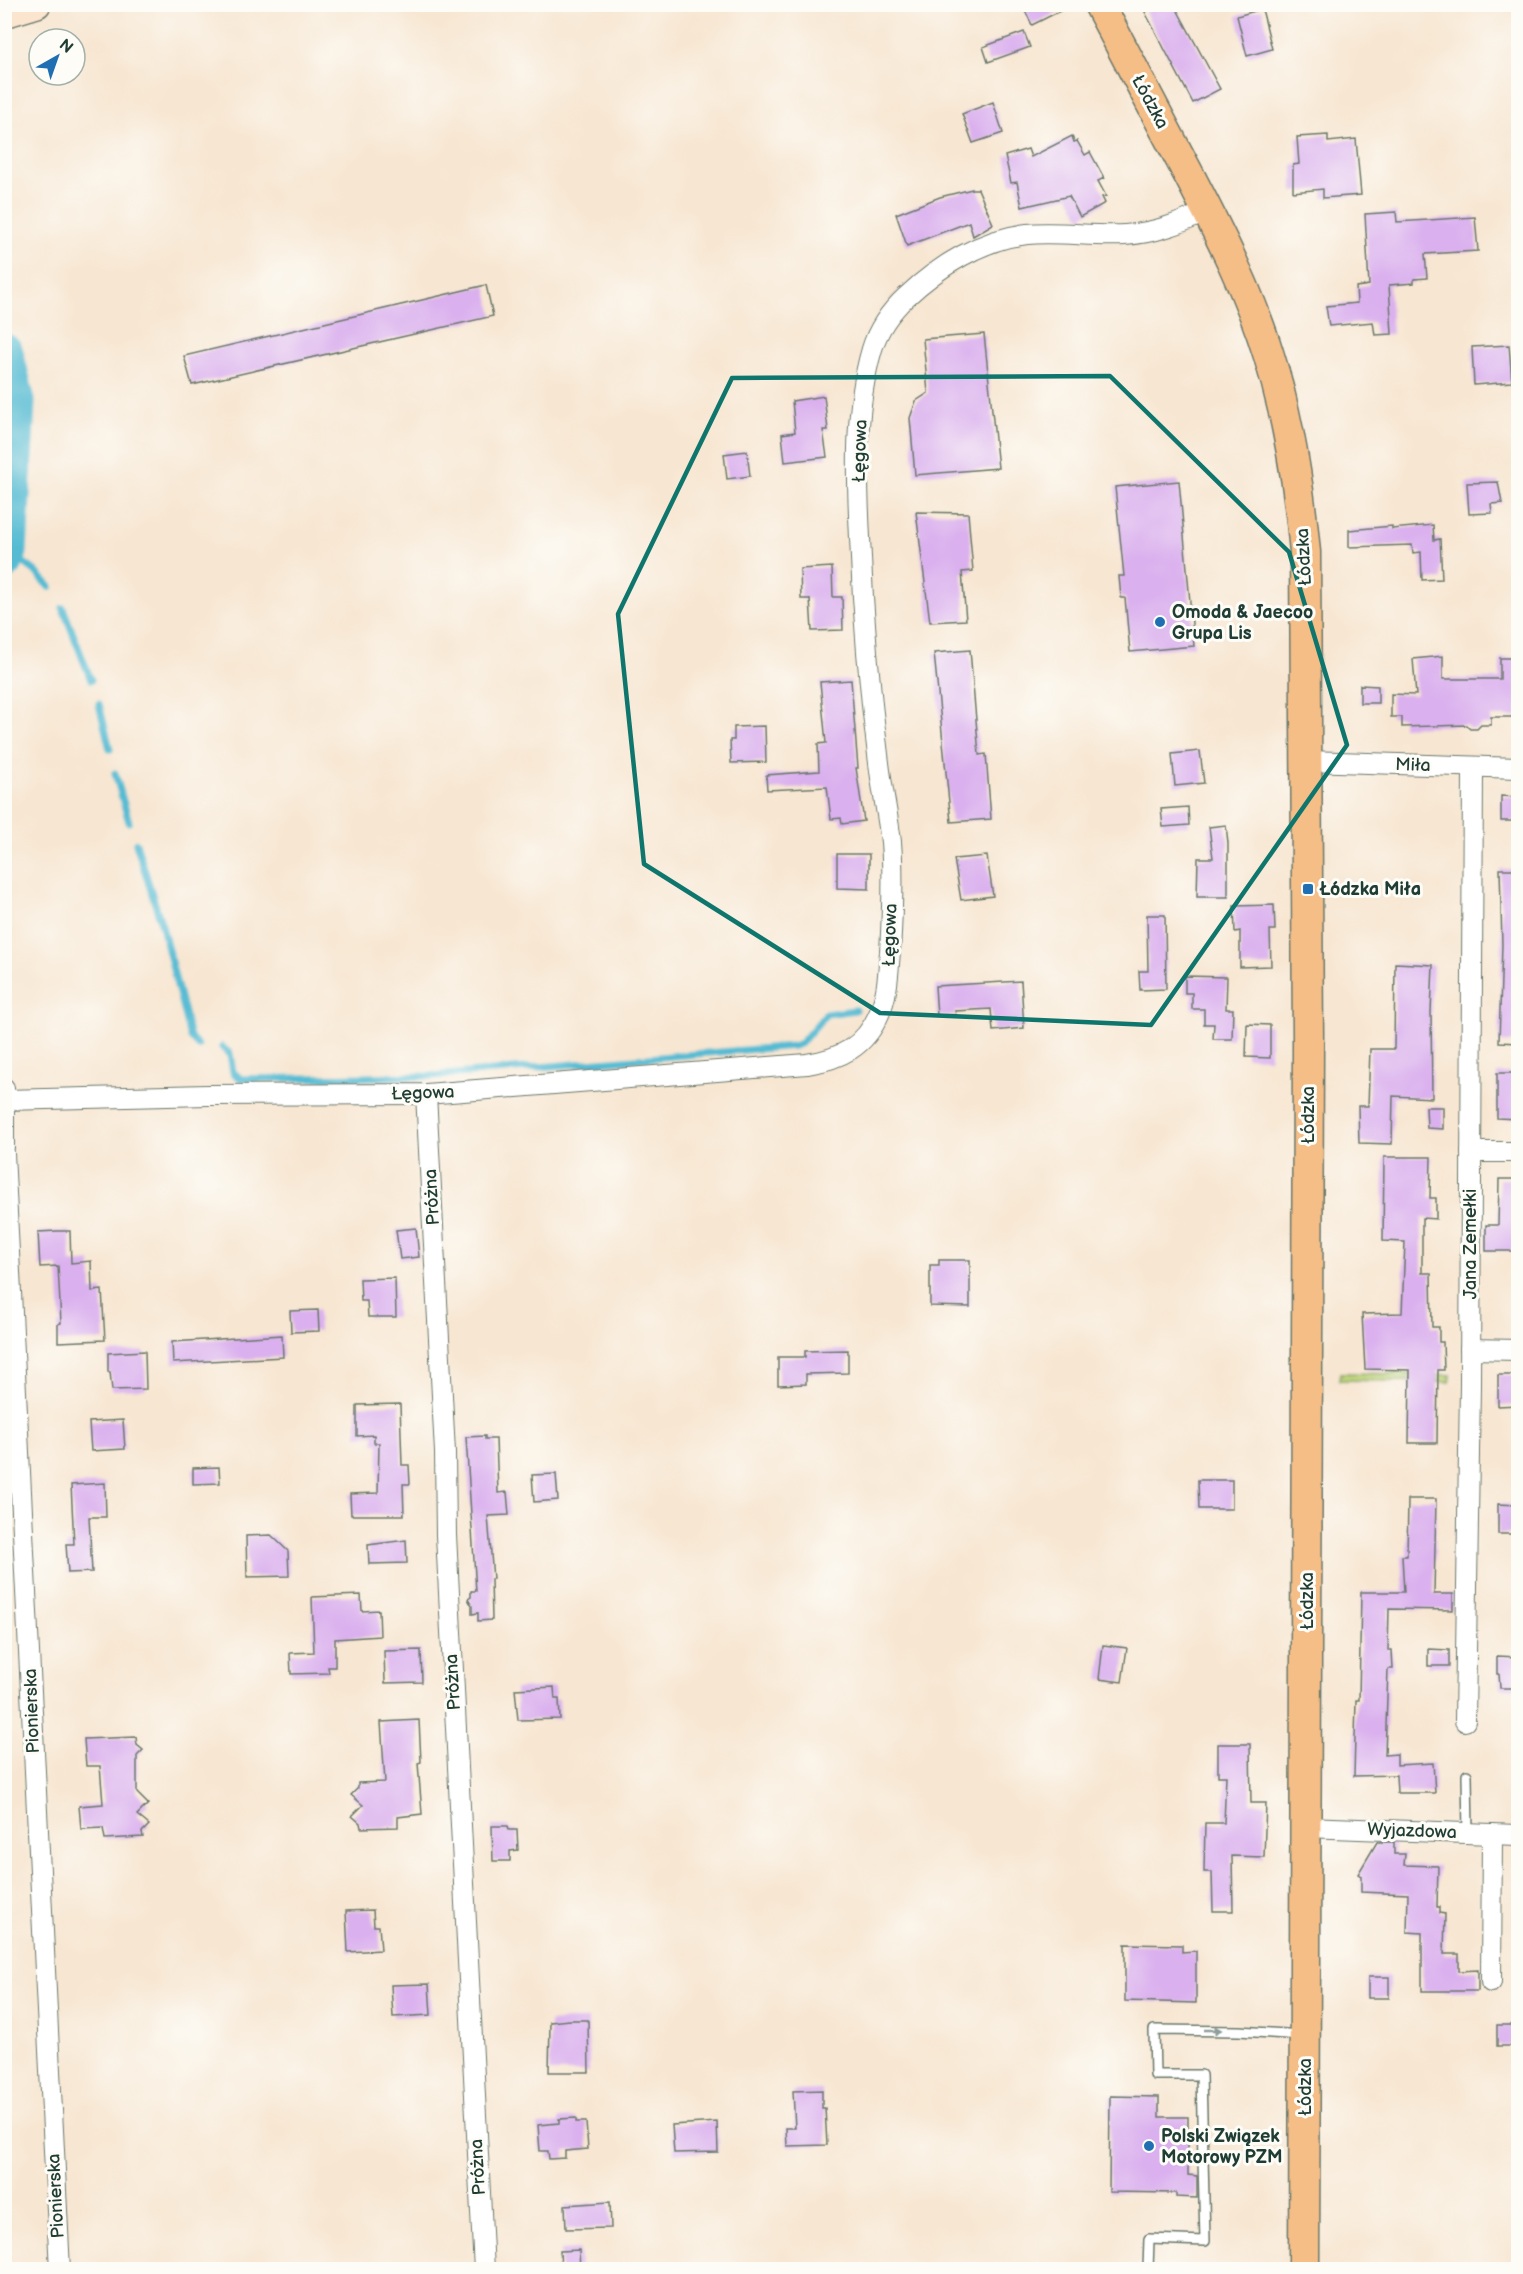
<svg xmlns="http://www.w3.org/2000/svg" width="1523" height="2274" viewBox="0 0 1523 2274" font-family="'Balsamiq Sans',sans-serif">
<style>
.green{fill:#bfd67a;stroke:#6f8a57;stroke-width:1.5}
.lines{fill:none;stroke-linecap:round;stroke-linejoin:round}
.stream{stroke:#55bbd3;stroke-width:7}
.river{stroke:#55bbd3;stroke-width:39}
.building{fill:#dab0ee}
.lane-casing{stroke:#6b786b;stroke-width:12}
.street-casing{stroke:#6b786b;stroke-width:22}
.secondary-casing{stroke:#6b786b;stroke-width:30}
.primary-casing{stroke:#6b786b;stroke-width:33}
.lane{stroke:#fff;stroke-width:9}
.street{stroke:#fff;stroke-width:20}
.secondary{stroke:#fbe5cf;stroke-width:27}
.primary{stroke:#f6be87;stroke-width:30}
.oneway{fill:#8f9e9a}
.marked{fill:none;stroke:#0f766e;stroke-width:4.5;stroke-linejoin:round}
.poi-dot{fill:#1f6fb2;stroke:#fdfcf7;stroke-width:2}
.labels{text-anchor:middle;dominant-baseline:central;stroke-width:6;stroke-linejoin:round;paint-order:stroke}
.street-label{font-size:18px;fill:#1f3d34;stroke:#fdfcf7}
.poi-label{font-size:18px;font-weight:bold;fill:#1f3d34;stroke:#fdfcf7;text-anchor:start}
</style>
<rect width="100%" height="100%" fill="#fdfcf7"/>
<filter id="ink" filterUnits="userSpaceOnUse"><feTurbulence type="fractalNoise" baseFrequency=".0167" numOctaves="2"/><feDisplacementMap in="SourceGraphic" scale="12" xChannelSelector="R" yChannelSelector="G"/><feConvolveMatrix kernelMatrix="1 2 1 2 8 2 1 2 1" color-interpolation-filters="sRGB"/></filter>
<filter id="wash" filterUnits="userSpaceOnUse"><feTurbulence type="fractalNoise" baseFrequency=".008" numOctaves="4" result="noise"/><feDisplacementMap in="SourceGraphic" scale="24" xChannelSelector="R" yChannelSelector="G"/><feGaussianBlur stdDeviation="1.35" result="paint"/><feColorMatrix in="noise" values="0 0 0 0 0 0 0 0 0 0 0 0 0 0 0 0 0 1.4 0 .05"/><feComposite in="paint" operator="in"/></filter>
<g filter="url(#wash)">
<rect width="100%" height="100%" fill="#f7e6d1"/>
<path class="green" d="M1340,1373l111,2 -1,7 -111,-2z"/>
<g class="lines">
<g class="stream">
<path d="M8,551l27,20 15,16"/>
<path d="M63,608l28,72"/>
<path d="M99,704l11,45"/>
<path d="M115,773l14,49"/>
<path d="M136,843l26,83 28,111 8,9"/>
<path d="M222,1047l8,7 3,18 8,7 191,-3 362,-30 7,-3 25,-29 29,-4"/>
</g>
<path class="river" d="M4,353l12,49 -8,149 -4,10"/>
</g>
<g id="blocks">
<g class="building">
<path d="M1022,4h52l-42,21z"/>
<path d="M1160,4h14l46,85 -27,14 -48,-91z"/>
<path d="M1262,9l10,40 -25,7 -10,-40z"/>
<path d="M1024,32l6,15 -42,15 -5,-15z"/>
<path d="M993,102l10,31 -30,10 -11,-29z"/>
<path d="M1328,135v7l28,-3 5,56 -38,3v-9l-30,3v-27l6,-1 -2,-27z"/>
<path d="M1072,136l2,6 3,-1 8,14 5,-3 14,26 -6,3 8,15 -4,1 3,6 -25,14 -11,-21 -47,11 -5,-25 -6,1 -6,-27 23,-7 3,8z"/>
<path d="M972,189h6l15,35 -20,12 -4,-14 -62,24 -11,-32 44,-17z"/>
<path d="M1396,212l1,10 78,-5 3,34 -53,3 2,24 -13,1v4l-25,2 3,49 -17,1 -2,-13 -44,4 -3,-20 31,-3 -1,-16 13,-2 -4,-71z"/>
<path d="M486,285l7,31 -301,69 -8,-29z"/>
<path d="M984,334l14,134 -83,7 -5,-57 6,-17 12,-8 -5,-54z"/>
<path d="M1509,345l3,37 -38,3 -2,-38z"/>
<path d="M824,396l4,34h-5l4,27 -42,5 -3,-28 13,-2 -3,-31z"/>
<path d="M747,451l3,25 -23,3 -3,-25z"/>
<path d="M1179,481l15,165 -64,6 -5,-54h-4l-2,-22h5l-9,-89z"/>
<path d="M1498,482l4,21 -11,1 1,9 -23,1 -2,-31z"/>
<path d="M916,512l52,1 5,58 -11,1 4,48 -36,2z"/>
<path d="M1433,525l1,15 6,-1 2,40 -20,1 -1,-28 -8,1 -1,-8 -63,2v-17l43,-4v3z"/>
<path d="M832,567l1,30h9l1,33 -31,1 -2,-32h-9l-1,-30z"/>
<path d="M970,650l9,105 7,-1 5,65 -40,3 -17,-169z"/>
<path d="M1443,656v23h57v-21h18v59h-27v8h-10l-4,4h-7l-4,-4 -64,2v-10h-11v-23l25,1 -3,-36z"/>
<path d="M851,680l7,88h-2l8,53 -22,3 -1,-6 -10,1 -4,-32 -60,3 -1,-15 53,-4 -1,-27 8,-1 -6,-61z"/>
<path d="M1360,685l18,1v17h-18z"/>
<path d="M765,726l1,36 -35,1 -1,-23h4v-13z"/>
<path d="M1200,751l4,32 -29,3 -3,-32z"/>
<path d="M1501,796l17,1v24h-17z"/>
<path d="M1188,807l1,18 -26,2 -2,-18z"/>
<path d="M1226,825l2,18v54h-31l1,-39h15l-4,-31z"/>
<path d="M837,854h32v35l-32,-1z"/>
<path d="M987,856l6,40 -32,4 -7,-41z"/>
<path d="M1500,869h18v174l-19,-1 3,-97z"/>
<path d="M1274,905l1,25h-5l1,36 -31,1v-36l-5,1 -1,-26z"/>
<path d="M1147,915h18l1,74 -26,1 -1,-19h9z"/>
<path d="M1395,963l38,2 -2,47 1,86 -39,-2 -1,48 -33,-1 -1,-37h10l2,-57h24z"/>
<path d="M1185,976l42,1 -1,32h7l-1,30h-19l1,-15h-10v-15h-12v-16h-7z"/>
<path d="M1021,981l3,47 -31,3 -2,-22 -36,2 1,4 -19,1 -2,-30z"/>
<path d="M1247,1024l23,1v33l-24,-1z"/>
<path d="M1497,1073h21v46l-21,-1z"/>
<path d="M1426,1107h17v22l-16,-1z"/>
<path d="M1384,1157h47l-1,41h6v21l-14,-1v55h9l1,54h7v15h4l1,28h-6l-1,73h-28l1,-73 -45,-1 -3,-55 40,-1 3,-71 -22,-1z"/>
<path d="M1499,1179h19v72h-32v-26h12z"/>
<path d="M416,1228l3,29 -19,2 -4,-29z"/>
<path d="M57,1231h13l1,32 20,-2 1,30 10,-1 3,50 -47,2v-18l3,-1 -3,-57 -18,1 -2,-35z"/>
<path d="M939,1260h31v47l-40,-1v-41h9z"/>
<path d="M395,1278l1,39h-28l-1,-16h-6l-1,-22z"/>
<path d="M318,1310l1,21 -28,1 -1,-21z"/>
<path d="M282,1335l1,22 -110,6 -1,-21z"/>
<path d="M848,1350v23l-42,1v10l-28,1v-28h27v-6z"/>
<path d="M145,1351l1,38 -34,1 -2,-18h-2v-19z"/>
<path d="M1498,1375h20v30l-20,1z"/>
<path d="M400,1404l2,61h7l1,19h-7l1,31h-53l-1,-21 28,-1 1,-50h-5v-8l-17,1v-31z"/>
<path d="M123,1420l2,29 -34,2 -2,-29z"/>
<path d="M485,1436v3h11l2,54 9,-1 2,23 -21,1 5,63h-2l1,41 -14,1v-8l-6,1v-8l-4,-7 3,-2v-6h5l-10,-154z"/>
<path d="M219,1467l1,16 -27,1v-16z"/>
<path d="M556,1474l2,26 -24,2 -2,-27z"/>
<path d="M1198,1480h34v29h-33z"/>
<path d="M105,1483l1,34h-17l3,55 -24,1 -2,-29h8l-3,-59z"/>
<path d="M1408,1499h28l-2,95h19v16l-64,-1 -1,41h4l1,19h-5l-3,86 12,-1v11l36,-2 2,30h-38l-1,-18 -42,1 2,-76h3l2,-108h43l-2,-36h5z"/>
<path d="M1498,1504l20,1v29h-20z"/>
<path d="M271,1535l17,16 1,25 -42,1 -1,-41z"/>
<path d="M406,1540l1,23 -38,1 -1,-19z"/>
<path d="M361,1595l1,16 17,-1 1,26 -45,3v28h-7l1,6 -38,1 -1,-21 24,-1 -2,-55z"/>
<path d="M1103,1645l24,3 -5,34 -23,-3z"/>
<path d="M1428,1649l21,1v16h-21z"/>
<path d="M421,1650l1,32 -37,1 -1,-32z"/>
<path d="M1497,1656l21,1v31h-18l-1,-14h-2z"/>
<path d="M554,1687l1,12h4l1,20 -42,1 -3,-31z"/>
<path d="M419,1720l2,42 -3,1 4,51 -24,3v10l-37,1 -1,-5 -8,-7 11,-11 -12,-10 7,-7v-5l27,-1 -4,-60z"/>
<path d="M136,1737l1,8 6,5 -6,6v37l11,11 -11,11 12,10 -7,7 1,5 -38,2 -2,-11 -22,1 -2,-23 24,-2 -3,-38h-14l-2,-27z"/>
<path d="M1218,1744h32l1,59h15l-2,54 -32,-1 1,55h-20l-1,-39h-8l1,-49h19l2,-47h-8z"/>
<path d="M492,1826h16l1,4h8l1,20 -8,1v10h-17z"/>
<path d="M1377,1842h17v12h11l-1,11 34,1 -1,41h2v6l6,1 -1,40h15v17l19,-1v21h-56v-58l-15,-1 1,-38 -47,-2v-16l-3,-2z"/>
<path d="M373,1910l1,16h5l2,24 -33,2 -2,-41z"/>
<path d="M1125,1944l57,1v7l14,-1v52l-71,-2z"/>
<rect x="1368" y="1977" width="21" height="21"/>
<path d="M429,1984l2,31 -38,2 -2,-32z"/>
<path d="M570,2020h18l1,52h-40l1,-50z"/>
<rect x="1497" y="2025" width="21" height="21"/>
<path d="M822,2090v18h3l2,37 -40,1 -1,-18h9l-2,-37z"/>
<path d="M1110,2096l49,1v20h29v58l9,1v22l-21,-1v-4l-67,-1z"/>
<path d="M576,2118v4h10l2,27 -23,2v7l-16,1 -1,-8h-8l-2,-26 21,-2v-4z"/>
<path d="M717,2122l1,30 -44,1 -2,-28z"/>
<path d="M610,2202l1,26 -45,1 -1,-24z"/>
<path d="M579,2250l1,20h-19l-1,-19z"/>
</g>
</g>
</g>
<g filter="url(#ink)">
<use href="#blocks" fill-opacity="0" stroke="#6b786b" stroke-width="1.5"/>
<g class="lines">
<defs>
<g id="lane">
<path d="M1467,1775l1,58"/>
<path d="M1148,2270l1,-31 56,2 -4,-166h-46l-1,-45 85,1 63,4"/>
</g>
<g id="street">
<path d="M1308,761l210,7"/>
<path d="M4,1088v59"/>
<path d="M426,1094l19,358 1,83 38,735"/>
<path d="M5,1100l203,-5 218,-1 381,-30c33,-5 58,-17 72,-50 9,-20 9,-41 11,-62 2,-34 4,-75 1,-110 -3,-26 -9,-53 -12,-79 -10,-75 -16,-150 -19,-225 -3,-62 -6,-128 12,-189 6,-20 19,-38 34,-52 33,-31 76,-58 121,-63 33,-3 66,3 98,1 30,-2 56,-12 83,-24"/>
<path d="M1471,1152h47"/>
<path d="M4,1153l56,1117"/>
<path d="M1470,1349l48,1"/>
<path d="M1465,1721l5,-336 3,-617"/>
<path d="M1306,1827l212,8"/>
<path d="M1491,1982l1,-148"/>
</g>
<path id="secondary" d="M4,14l33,-10"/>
<path id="primary" d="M1099,4c30,58 61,115 91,173 30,58 60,117 79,179 20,64 30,130 36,196l3,490 -4,1228"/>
</defs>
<use href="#lane" class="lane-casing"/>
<use href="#street" class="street-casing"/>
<use href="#secondary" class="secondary-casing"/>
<use href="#primary" class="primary-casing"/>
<use href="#lane" class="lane"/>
<use href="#street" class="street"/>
<use href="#secondary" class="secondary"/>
<use href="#primary" class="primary"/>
</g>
<defs><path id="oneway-solid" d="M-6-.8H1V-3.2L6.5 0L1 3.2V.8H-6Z" transform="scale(1.5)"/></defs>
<use class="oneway" href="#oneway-solid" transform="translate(1213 2030)"/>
</g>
<path class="marked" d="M1110,376l179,176 58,193 -196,280 -271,-12 -236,-149 -26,-250 114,-236z"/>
<g class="poi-dot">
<circle cx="1160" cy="622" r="6"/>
<rect x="1302" y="883" width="12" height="12" rx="3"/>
<circle cx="1149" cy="2146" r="6"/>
</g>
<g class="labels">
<g class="street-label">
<text transform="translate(1150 102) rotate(62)">Łódzka</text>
<text transform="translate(860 451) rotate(-88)">Łęgowa</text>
<text transform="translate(1304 557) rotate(-93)">Łódzka</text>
<text transform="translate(1413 765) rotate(2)">Miła</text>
<text transform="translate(890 935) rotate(-88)">Łęgowa</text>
<text transform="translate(423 1093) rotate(-2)">Łęgowa</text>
<text transform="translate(1308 1115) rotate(-90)">Łódzka</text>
<text transform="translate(432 1197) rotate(-93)">Próżna</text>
<text transform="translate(1470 1244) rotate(-90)">Jana Zemełki</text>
<text transform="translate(1307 1601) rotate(-90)">Łódzka</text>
<text transform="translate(453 1682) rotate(-93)">Próżna</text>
<text transform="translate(32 1711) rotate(-92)">Pionierska</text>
<text transform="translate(1412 1831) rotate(2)">Wyjazdowa</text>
<text transform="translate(1305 2087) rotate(-90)">Łódzka</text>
<text transform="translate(478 2167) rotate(-93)">Próżna</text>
<text transform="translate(56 2196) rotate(-93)">Pionierska</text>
</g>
<g class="poi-label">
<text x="1172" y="612">Omoda &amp; Jaecoo<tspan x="1172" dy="21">Grupa Lis</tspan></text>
<text x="1320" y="889">Łódzka Miła</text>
<text x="1161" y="2136">Polski Związek<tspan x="1161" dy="21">Motorowy PZM</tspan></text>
</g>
</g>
<rect width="1523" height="2274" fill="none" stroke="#fdfcf7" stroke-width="24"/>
<g transform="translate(57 57) rotate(40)"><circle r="28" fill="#fdfcf7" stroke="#a4b0a9" stroke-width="1.5"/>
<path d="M0-4.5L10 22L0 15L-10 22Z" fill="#1f6fb2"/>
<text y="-9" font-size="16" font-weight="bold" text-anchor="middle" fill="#1f3d34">N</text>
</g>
</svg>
